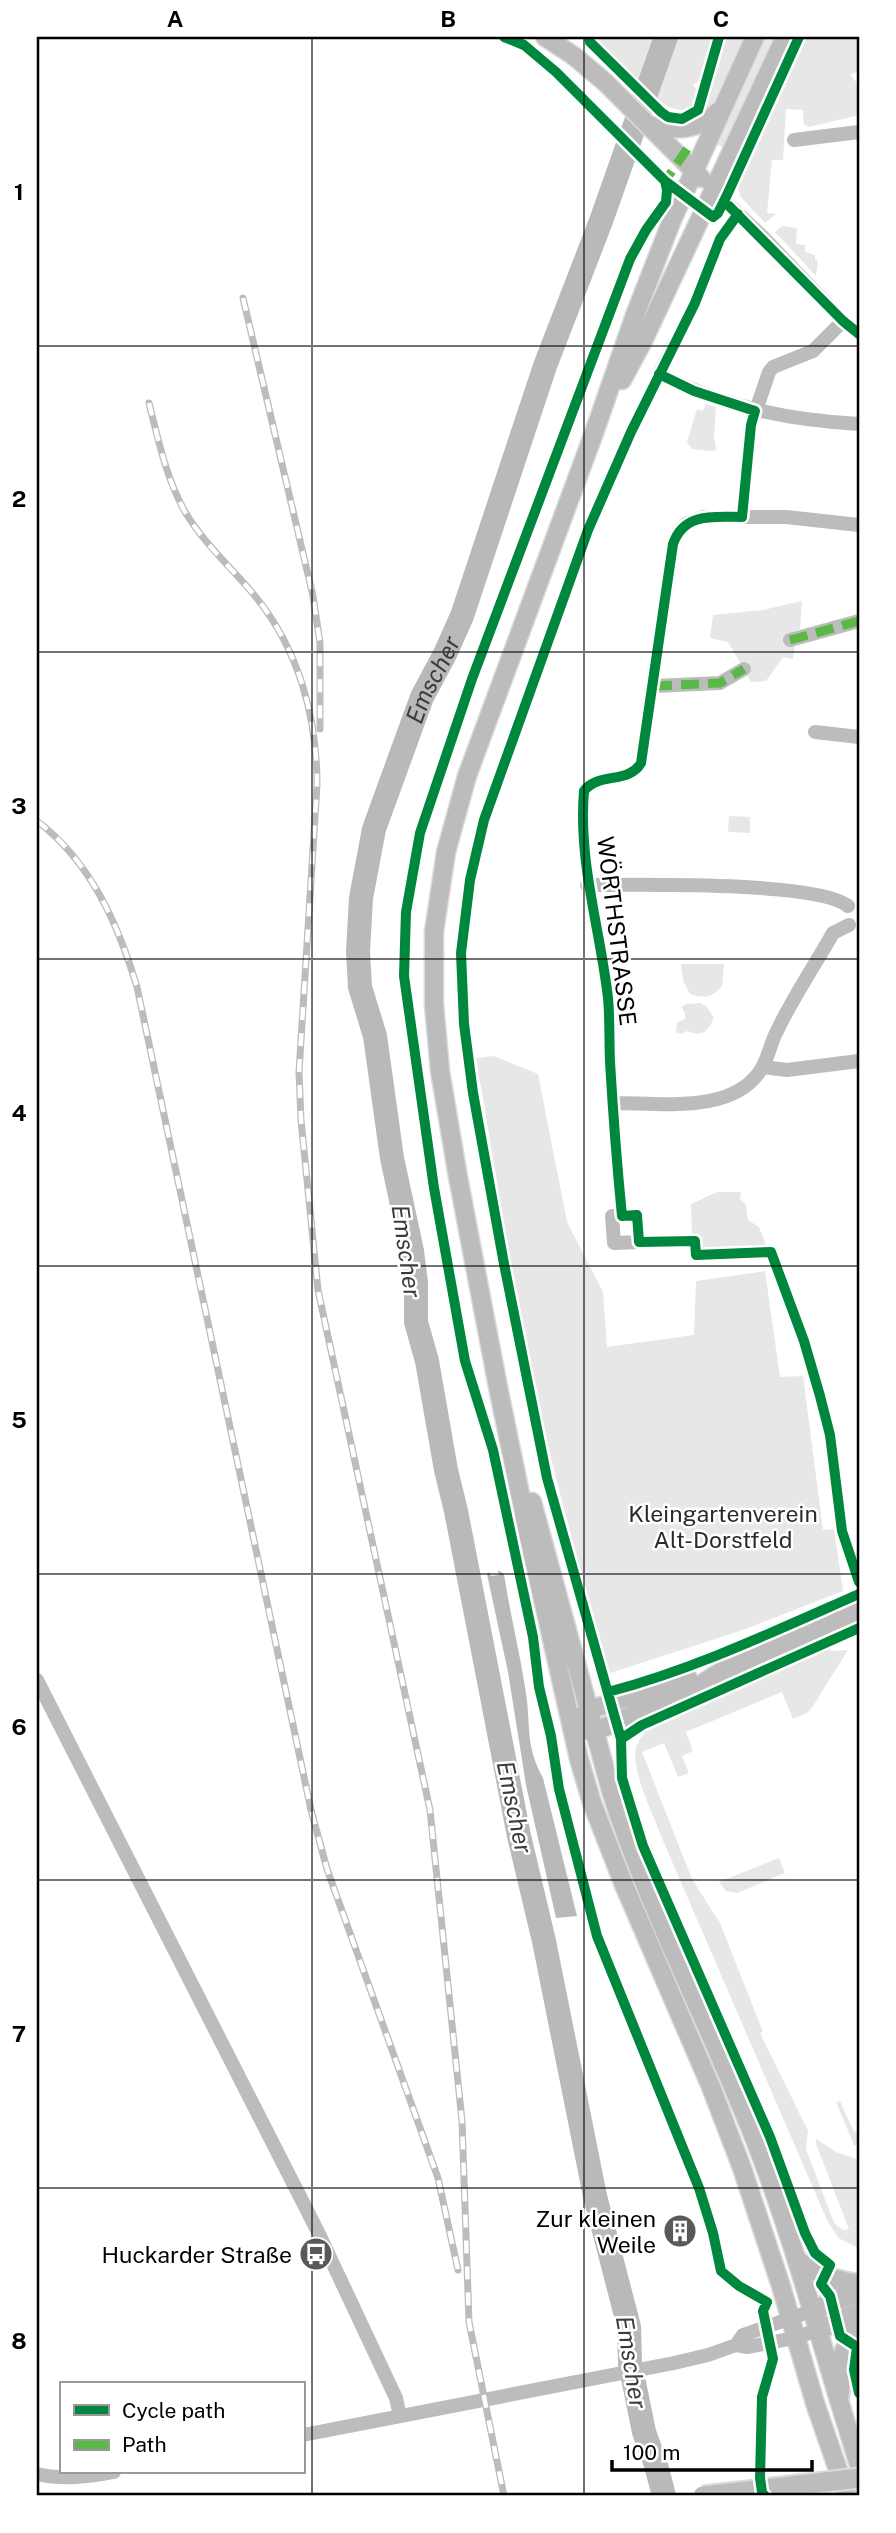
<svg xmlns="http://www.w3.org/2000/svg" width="896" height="2533" font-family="'Public Sans',sans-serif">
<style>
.green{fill:#e7e7e7}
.water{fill:#b9b9b9}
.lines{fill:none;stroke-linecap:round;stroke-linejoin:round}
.river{stroke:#b9b9b9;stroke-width:24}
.major-casing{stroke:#dbdbdb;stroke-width:21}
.highway-casing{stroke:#dbdbdb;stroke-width:23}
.minor{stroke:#bcbcbc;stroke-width:14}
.major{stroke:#bcbcbc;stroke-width:18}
.highway{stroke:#bcbcbc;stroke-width:19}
.tram{stroke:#bcbcbc;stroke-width:2}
.rail-casing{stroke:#bcbcbc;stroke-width:7}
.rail{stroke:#fff;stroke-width:4.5;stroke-dasharray:13;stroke-linecap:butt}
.highway-bridge-casing{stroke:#dbdbdb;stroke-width:23;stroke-linecap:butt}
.highway-bridge{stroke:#bcbcbc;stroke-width:19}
.quiet{stroke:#58b947;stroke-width:9;stroke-dasharray:18 9;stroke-linecap:butt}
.cycleway-casing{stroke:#fff;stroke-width:15}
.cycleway{stroke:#00873e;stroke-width:10}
.grid{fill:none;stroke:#000;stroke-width:2;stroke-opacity:0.55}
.labels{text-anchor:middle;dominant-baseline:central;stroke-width:5;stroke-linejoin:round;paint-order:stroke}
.street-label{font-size:23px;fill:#000;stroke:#fff}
.park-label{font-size:23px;fill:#2b2b2b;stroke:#fff}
.poi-label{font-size:23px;fill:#000;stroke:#fff;text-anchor:end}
.water-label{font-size:24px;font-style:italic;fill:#3c3c3c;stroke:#fff}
.neatline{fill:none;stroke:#000;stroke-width:2.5}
.grid-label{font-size:23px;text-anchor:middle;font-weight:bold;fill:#000}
</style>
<rect width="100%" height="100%" fill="#fff"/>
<path class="green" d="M595,37H661L644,86L596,41Z
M670,37H717L705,77L693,85L699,93L695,108C677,114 664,106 651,94Z
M722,37H747L714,106L699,119L698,115L701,113Z
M762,37H776L724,148L714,143Z
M802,37H859V71L850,75L859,85V115L809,127L804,125L803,110L786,109L783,160H772L767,213L776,214L765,223L740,196L737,183Z
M782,226L797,228L796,244L805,245V252L815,255V260L818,261L816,276L775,232Z
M706,404L716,407L714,436L716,450L712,451L692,449L687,442L697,409L703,411Z
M802,601L800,629L790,633V640L795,647L793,659L783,657L766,681L751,682L728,642L710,638L713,615L763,610Z
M729,816L750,817V833L728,832Z
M681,964H724L722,986C713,997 704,999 690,994L683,980Z
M700,1003L706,1006L714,1018C707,1032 703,1037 687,1031L682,1034L676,1032L677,1023L685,1019V1013L681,1007L687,1004Z
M494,1056L538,1074L567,1222L603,1292L607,1347L694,1335L696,1281L765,1271L780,1377L803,1376L823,1530L834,1529L843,1591L740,1631L607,1674L548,1447L516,1294L476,1058Z
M717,1192H741L740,1199L746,1205L748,1220L759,1227L766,1245L763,1250L703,1253L698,1235H692L691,1204Z
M828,1646L831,1651L848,1650L813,1706L807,1713L793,1719L782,1692L686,1732L693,1751L682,1756L689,1773L678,1777L664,1743L642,1752L692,1879L720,1923L763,2032L760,2033L808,2131L806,2149L834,2223L843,2230L849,2229L816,2144V2139L836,2152L859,2160V2248L838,2238L827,2220L661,1836C654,1816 630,1768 636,1748C638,1740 646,1732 651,1724Z
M779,1858L785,1873L737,1893L726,1891L719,1882Z
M840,2101L854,2132L859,2130V2146L854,2145L836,2102Z"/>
<path class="water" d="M498,1570L504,1574C510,1614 520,1653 526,1693C531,1728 525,1745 543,1778L577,1916L556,1918L526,1785L508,1672L487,1574L489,1572L491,1576L499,1575Z"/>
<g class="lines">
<path class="river" id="s1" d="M664,2496L656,2465L644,2432L630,2363L629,2327L595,2196L544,1941L519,1836L456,1511L446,1470L427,1361L416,1322V1283L412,1251L392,1158L375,1036L360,987L358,952L361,898L374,829L422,697L445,654L462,616L545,366L601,221L666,37"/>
<defs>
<path id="major" d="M545,37L574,56L606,83L701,178
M755,37L672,220L635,315L594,433L467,776L446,852L434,932V1004L440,1071L458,1177L498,1387L530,1542L579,1759L592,1803L624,1885L711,2087L742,2168L781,2286L815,2403L847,2496
M648,125C676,130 697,132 719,111
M622,380L643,341L785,37
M532,1502L611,1791C650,1914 712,2028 758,2148C798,2252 825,2359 859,2465
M581,1717L589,1710L688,1678
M585,1730L594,1732L700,1685L720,1672L859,1610"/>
<path id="highway" d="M798,2261C817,2274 836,2282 859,2284
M814,2310L859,2291
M818,2330L859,2312
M839,2397L843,2355L859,2318"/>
</defs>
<use href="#major" class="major-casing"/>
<use href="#highway" class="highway-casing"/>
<path class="minor" d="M794,140L859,132
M713,190L763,237L843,321L859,334
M738,214L720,239L695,303L659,374C724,407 787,420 859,424
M742,517L751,425L769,372L773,367L813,351L843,321
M790,640L859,621
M654,686L720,683L744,669
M815,732L859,737
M587,885C634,885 818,881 848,906
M763,1067L787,1070L859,1061
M614,1103C661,1103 737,1115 763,1066C769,1055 771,1042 777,1031C793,997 815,965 833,933L849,925
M637,1215L639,1242L614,1243L612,1216Z
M622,1216C617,1165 613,1113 610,1062C609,1040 610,1019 608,998C600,928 578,862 584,791C598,772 629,784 641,763L673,544L679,531L687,523L703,517H786L859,525
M37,1680L318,2232L396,2398L400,2416
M736,2345L743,2335L814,2310
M303,2435L674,2363L708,2355L736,2345L748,2347L794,2338L818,2330
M37,2474C62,2480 88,2477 114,2472"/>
<use href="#major" class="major"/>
<use href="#highway" class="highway"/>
<path class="tram" d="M536,37C592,69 633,118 679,163C710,193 743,221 773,251C801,280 827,313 859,338"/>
<defs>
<path id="rail" d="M243,298L313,596L320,643V729
M149,403C158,439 166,477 184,510C203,543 231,567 255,596C299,650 317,717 317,785L299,1072L301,1120L318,1290L430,1810L462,2121L469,2322L504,2496
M37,821C91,862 118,924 137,987L311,1810L327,1869L438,2178L458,2270
M844,2496L859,2495"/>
</defs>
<use href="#rail" class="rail-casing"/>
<use href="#rail" class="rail"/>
<defs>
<path id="highway-bridge" d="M703,2496L859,2478"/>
</defs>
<use href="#highway-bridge" class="highway-bridge-casing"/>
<use href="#highway-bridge" class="highway-bridge"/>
<path class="quiet" d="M666,187L665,181L692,142
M790,640L859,621
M654,686L720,683L744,669"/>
<defs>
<path id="cycleway" d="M504,37L524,45L556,72L665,181L713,217L718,213L727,195L799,37
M589,37L590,42L661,112L668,117L682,119L698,110L719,37
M665,181L667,190L666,202L646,230L630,259L472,679L420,833L406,912L404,976L434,1188L465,1361L493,1450L533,1637L539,1687L551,1736L559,1789L597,1936L699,2188L713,2233L721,2271L739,2286L767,2302L763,2311L773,2359L762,2397L760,2478L762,2492L765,2496
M729,206L843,321L859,334
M738,214L720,239L695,303L631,432L588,530L484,820L470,880L461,953L464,1024L473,1093L504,1264L547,1478L621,1739L622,1778L643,1846L770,2137L805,2233L815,2253L830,2265L821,2284L830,2296L840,2336L857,2347L854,2370L859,2393
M659,374L694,391L755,411L751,425L742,517C714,517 684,512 673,544L641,763C629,784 598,772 584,791C578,862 600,928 608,998C610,1019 609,1040 610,1062C613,1113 617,1165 622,1216L637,1215L639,1242L695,1241L696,1255L771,1252L804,1341L820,1396L830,1435L842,1531L859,1582
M608,1692C695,1669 777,1630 859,1594
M621,1739L642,1725L859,1628"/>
</defs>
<use href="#cycleway" class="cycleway-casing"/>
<use href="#cycleway" class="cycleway"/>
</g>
<path class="grid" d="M312,37V2496M584,37V2496M37,346H859M37,652H859M37,959H859M37,1266H859M37,1574H859M37,1880H859M37,2188H859"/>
<defs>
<symbol id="building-disc" viewBox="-11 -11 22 22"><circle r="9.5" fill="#595959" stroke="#fff"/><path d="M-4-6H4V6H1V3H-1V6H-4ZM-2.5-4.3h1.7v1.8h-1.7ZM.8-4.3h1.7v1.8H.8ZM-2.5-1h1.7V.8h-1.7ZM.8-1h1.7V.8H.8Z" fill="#fff"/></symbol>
<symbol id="bus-disc" viewBox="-11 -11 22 22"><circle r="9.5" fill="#595959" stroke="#fff"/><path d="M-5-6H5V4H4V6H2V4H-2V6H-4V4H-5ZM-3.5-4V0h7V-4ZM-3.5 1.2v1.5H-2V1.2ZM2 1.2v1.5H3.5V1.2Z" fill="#fff"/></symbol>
</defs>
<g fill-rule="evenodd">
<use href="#building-disc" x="661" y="2212" width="38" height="38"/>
<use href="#bus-disc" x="297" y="2235" width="38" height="38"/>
</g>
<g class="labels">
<g class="street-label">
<text transform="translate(617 931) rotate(83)">WÖRTHSTRASSE</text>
</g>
<g class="park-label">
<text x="723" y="1513">Kleingartenverein<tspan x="723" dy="26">Alt-Dorstfeld</tspan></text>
</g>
<g class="poi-label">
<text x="656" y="2218">Zur kleinen<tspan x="656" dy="26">Weile</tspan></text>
<text x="292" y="2254">Huckarder Straße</text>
</g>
<g class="water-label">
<text stroke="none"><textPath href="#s1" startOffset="1862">Emscher</textPath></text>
<text transform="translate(407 1251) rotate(82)">Emscher</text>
<text transform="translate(515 1807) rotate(78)">Emscher</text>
<text transform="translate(632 2362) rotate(81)">Emscher</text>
</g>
</g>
<rect width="896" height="2533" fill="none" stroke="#ffffff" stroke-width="77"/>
<rect x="60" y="2382" width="245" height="91" fill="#ffffff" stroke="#999999" stroke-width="2"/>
<rect x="74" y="2405" width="35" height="10" fill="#00873e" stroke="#999999" stroke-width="2"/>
<text x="122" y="2418" font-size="21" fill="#000000">Cycle path</text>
<rect x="74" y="2440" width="35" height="10" fill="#58b947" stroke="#999999" stroke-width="2"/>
<text x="122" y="2452" font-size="21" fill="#000000">Path</text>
<path d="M612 2460v10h200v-10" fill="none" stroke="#000000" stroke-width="3.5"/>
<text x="623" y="2460" font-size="21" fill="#000000" stroke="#ffffff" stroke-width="5" paint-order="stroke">100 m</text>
<rect x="38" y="38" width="820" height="2456" class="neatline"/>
<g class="grid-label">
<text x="175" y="27">A</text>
<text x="448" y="27">B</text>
<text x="721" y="27">C</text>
<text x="19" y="200">1</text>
<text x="19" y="507">2</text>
<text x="19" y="814">3</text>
<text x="19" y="1121">4</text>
<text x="19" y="1428">5</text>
<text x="19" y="1735">6</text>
<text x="19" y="2042">7</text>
<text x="19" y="2349">8</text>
</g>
</svg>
